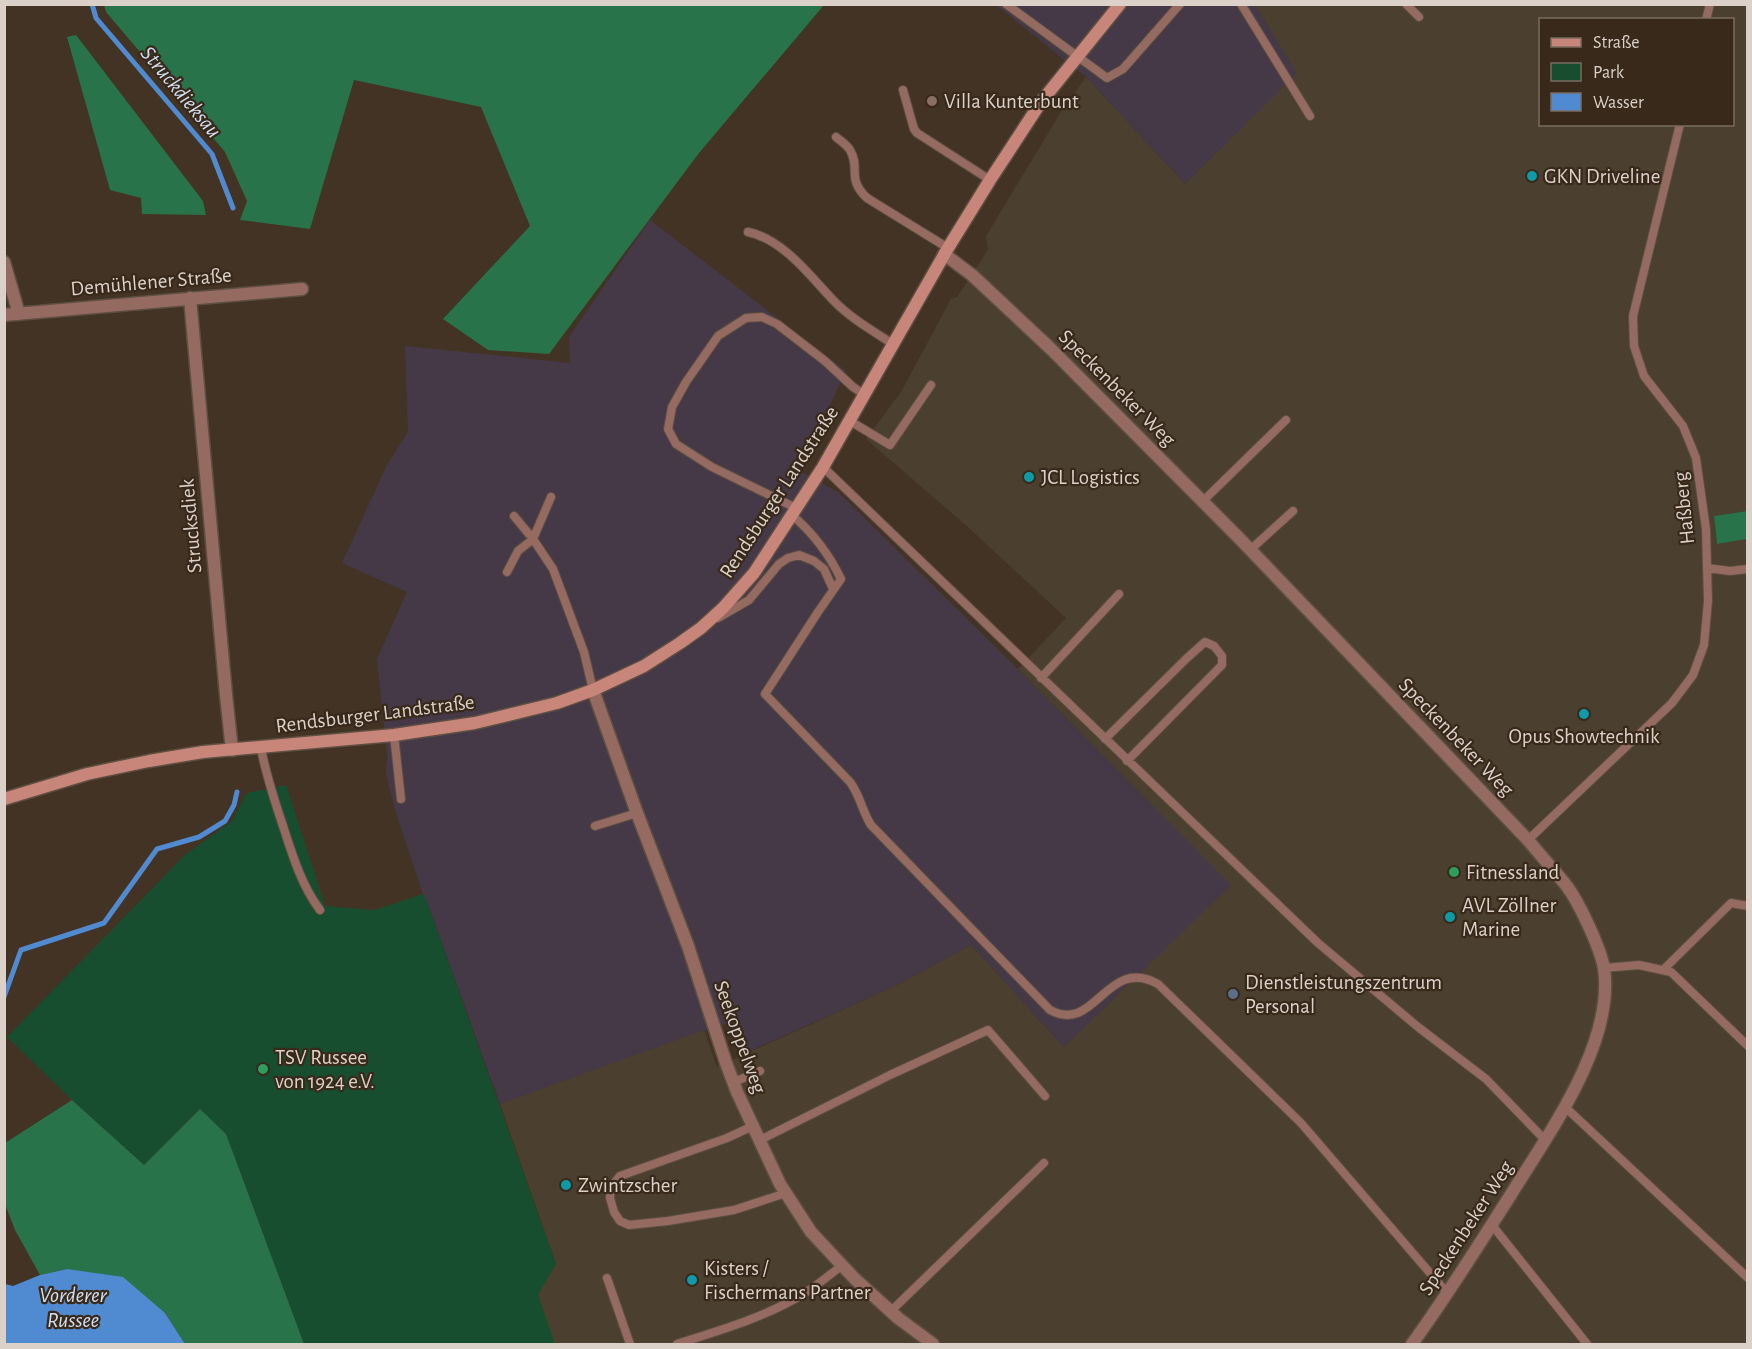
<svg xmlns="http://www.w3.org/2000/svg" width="1752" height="1349" font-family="'Alegreya Sans',sans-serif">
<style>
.commercial{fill:#463947}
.industrial{fill:#4b3f2f;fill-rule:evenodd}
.green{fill:#184e30}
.forest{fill:#287349}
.water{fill:#508bd2}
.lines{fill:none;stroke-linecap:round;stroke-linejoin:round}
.stream{stroke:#508bd2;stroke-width:5}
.lane-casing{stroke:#5e4f42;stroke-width:10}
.street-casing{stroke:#5e4f42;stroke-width:15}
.secondary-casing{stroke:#5e4f42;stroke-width:15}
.lane{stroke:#946a61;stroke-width:8}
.street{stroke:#946a61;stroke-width:12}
.secondary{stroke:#c88579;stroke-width:12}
.education-dot{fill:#8d6e63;stroke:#38291b;stroke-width:2}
.culture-dot{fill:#0f9aa8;stroke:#38291b;stroke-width:2}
.leisure-dot{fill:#2e9e5b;stroke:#38291b;stroke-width:2}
.service-dot{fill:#5c6f8a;stroke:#38291b;stroke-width:2}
.labels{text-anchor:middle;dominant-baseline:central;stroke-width:4.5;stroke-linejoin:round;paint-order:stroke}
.poi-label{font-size:21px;fill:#dbd1c8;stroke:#38291b;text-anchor:start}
.street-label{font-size:21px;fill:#dbd1c8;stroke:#38291b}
.water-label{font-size:22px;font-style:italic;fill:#d0dff2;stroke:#38291b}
</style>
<rect width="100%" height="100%" fill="#433324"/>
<path class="commercial" d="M996,5H1255L1298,73L1185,184L1086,77Z
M650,220L846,371L828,409L791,466L839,493L1018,669L1232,885L1064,1047L971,945L897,985L741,1055L727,1023L500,1104L429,907L423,894L396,813L386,775L387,756L377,659L407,592L342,563L387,465L408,432L405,346L570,363L569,337Z"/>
<path class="industrial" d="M1255,5H1747V511L1714,516L1717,544L1748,539L1747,1344H555L537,1295L556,1264L500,1104L704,1030L717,1067L897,985L971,945L1064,1047L1231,885L1018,669L1066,618L968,527L866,439L901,392L951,299L957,297L988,250L986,236L1061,112L1086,77L1185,184L1297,73ZM1540,20H1732V124H1540Z"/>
<path class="green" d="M286,785L325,906L375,910L423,894L426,899L556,1264L538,1295L555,1344H304L226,1134L199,1109L144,1165L72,1100L7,1037L185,855L232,821L247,793Z"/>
<path class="forest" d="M104,5V4L824,5L699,153L549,354L488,350L443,319L530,226L481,107L354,80L310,229L240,220L247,201L225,152L106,12Z
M76,35L203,201L206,215L142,214L141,198L110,190L67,37Z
M1747,511V539L1717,544L1714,516Z
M72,1100L144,1165L200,1109L226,1134L304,1344H185L165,1313L67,1269L40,1275L15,1230L5,1204V1143Z"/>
<path class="water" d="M67,1269L123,1277L165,1313L185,1344H5V1284L13,1286L40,1275Z"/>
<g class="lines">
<path class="stream" d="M92,4L96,18L212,154L233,208
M4,997L21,950L104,923L157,849L199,837L225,821L234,805L237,792"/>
<defs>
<path id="lane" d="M1006,4L1107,78L1123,69L1180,4
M1241,4L1310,116
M1406,4L1419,17
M1706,20L1710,4
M903,90L914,129L917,133L990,180
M836,137C841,141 847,145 850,150C861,169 846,178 867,198L948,248
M748,232C783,239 810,276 833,300C850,318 873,331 893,344
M850,421L890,445L931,385
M823,467L1318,943L1418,1027L1486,1079L1545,1140
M1202,502L1286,420
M796,508L712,467L676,444L668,429L672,407L686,382L718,336L746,318L762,317L777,324L825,361L853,387L865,395
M792,515C813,533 829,554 841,579L818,612L765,694L850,782C860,795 862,811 871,825L1050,1010C1096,1035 1106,955 1158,984L1301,1123L1448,1294
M514,516L533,539L553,569L584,652L593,690
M1250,550L1293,511
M1707,568L1730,571L1748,569
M507,572L518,551L533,539L551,497
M718,618L749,600L779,564L788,558L799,555L814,561L824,569L833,589
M1041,678L1119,594
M394,735L401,799
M1105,739L1187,658L1205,642L1214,646L1222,656V665L1127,761
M261,748C266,776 275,802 284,829C293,857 302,886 320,910
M595,826L637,813
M1528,840L1672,703L1693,675L1704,645L1708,601L1706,529L1696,458L1683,426L1644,376L1634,346L1633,316L1680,124
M1604,968L1639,965L1671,972L1748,1046
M1663,970L1731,903L1748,906
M734,1082L760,1071
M1564,1106L1748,1278
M753,1126L727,1138L620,1176L611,1187L610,1198L614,1212L620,1221L629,1225L668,1221L734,1210L786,1193
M760,1140L890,1075L988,1030L1045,1096
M1492,1225L1587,1344
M607,1278L630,1344
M890,1312L1044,1163
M677,1344C721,1330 766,1317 805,1293C818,1285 830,1274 843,1265"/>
<path id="street" d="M944,254L972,275L1051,349L1240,539L1528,840C1540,855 1554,870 1566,885C1579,902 1600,947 1604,968C1615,1044 1548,1134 1510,1196C1478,1246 1447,1296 1412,1344
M4,262L19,314
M190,298L226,695L232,750
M4,315L302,289
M593,690L637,813L688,946L726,1063L737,1092L780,1184L811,1232L854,1278L898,1318L933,1344"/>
<path id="secondary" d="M4,799L87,774L149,761L203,752L394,735L475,723L557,703L593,690L644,666L680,643L701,628L723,608L754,573L823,467L948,248L990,180L1041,102L1120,4"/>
</defs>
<use href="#lane" class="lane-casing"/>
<use href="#street" class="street-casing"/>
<use href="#secondary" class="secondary-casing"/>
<use href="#lane" class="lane"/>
<use href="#street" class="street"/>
<use href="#secondary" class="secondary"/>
</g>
<circle class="education-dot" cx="932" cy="101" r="6"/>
<g class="culture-dot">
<circle cx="1532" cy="176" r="6"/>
<circle cx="1029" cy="477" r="6"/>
<circle cx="1584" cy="714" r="6"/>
<circle cx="1450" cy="917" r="6"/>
<circle cx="566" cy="1185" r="6"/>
<circle cx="692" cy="1280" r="6"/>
</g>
<g class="leisure-dot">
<circle cx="1454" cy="872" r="6"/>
<circle cx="263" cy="1069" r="6"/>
</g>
<circle class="service-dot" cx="1233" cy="994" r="6"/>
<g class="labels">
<g class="poi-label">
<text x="944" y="101">Villa Kunterbunt</text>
<text x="1544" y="176">GKN Driveline</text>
<text x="1041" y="477">JCL Logistics</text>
<text x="1584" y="736" text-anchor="middle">Opus Showtechnik</text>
<text x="1466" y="872">Fitnessland</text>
<text x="1462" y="905">AVL Zöllner<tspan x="1462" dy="24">Marine</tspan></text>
<text x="1245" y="982">Dienstleistungszentrum<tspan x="1245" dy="24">Personal</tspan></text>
<text x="275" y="1057">TSV Russee<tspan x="275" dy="24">von 1924 e.V.</tspan></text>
<text x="578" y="1185">Zwintzscher</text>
<text x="704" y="1268">Kisters /<tspan x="704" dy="24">Fischermans Partner</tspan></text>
</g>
<g class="street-label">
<text transform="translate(151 282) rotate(-5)">Demühlener Straße</text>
<text transform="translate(1117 388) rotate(45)">Speckenbeker Weg</text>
<text transform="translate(779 492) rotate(-57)">Rendsburger Landstraße</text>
<text transform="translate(1684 508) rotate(-96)">Haßberg</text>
<text transform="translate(191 526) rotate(-95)">Strucksdiek</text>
<text transform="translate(375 714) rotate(-7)">Rendsburger Landstraße</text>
<text transform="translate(1456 737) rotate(46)">Speckenbeker Weg</text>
<text transform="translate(740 1037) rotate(70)">Seekoppelweg</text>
<text transform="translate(1466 1228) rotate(-57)">Speckenbeker Weg</text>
</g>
<g class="water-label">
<text transform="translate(181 92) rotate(50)">Struckdieksau</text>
<text x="73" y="1295">Vorderer<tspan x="73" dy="25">Russee</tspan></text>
</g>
</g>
<rect width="1752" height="1349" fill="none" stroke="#dbd1c8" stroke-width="12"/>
<rect x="1539" y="18" width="195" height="108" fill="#38291b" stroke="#796c60" stroke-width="1.5"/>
<rect x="1551" y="38" width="30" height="9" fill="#c88579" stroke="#796c60" stroke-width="1.5"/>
<text x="1593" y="48" font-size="18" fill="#dbd1c8">Straße</text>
<rect x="1551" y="63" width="30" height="18" fill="#184e30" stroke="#796c60" stroke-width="1.5"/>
<text x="1593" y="78" font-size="18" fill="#dbd1c8">Park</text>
<rect x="1551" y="93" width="30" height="18" fill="#508bd2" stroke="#796c60" stroke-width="1.5"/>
<text x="1593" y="108" font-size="18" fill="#dbd1c8">Wasser</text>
</svg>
